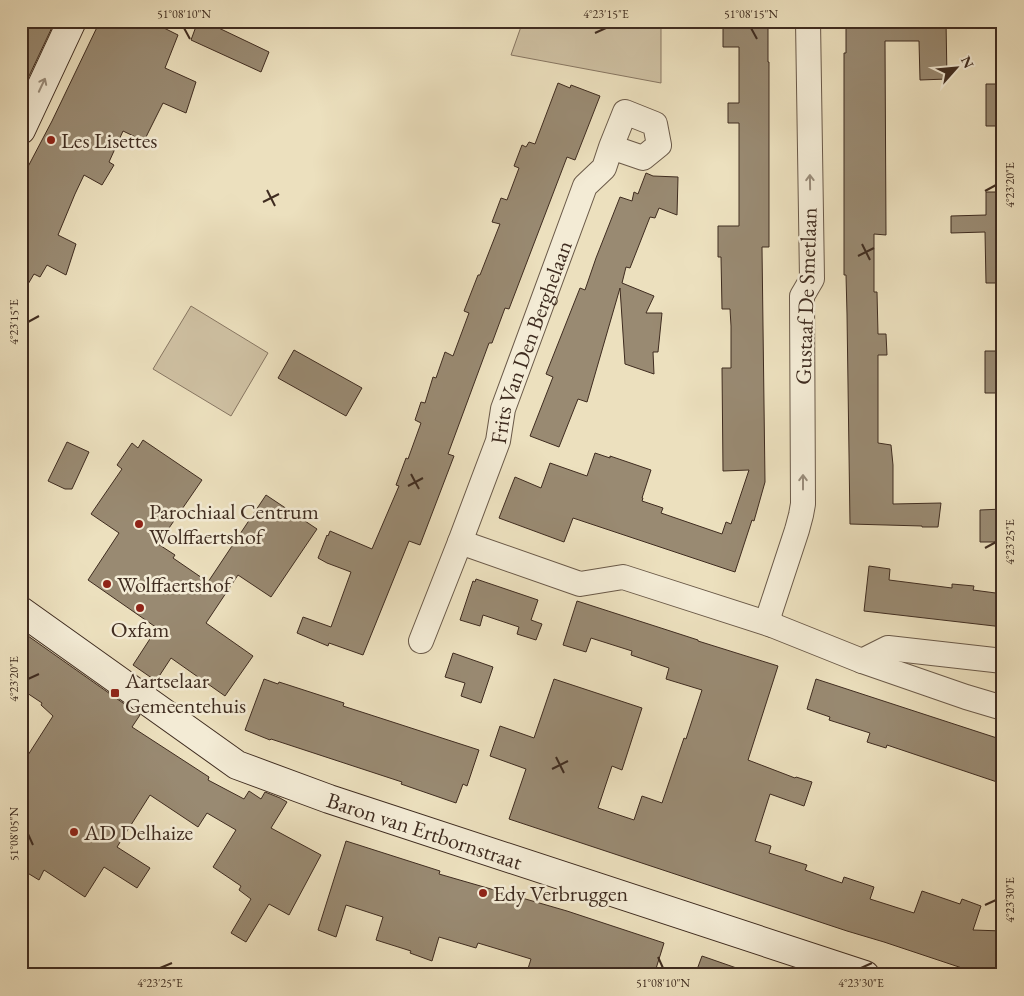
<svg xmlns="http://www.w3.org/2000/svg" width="1024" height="996" font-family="'EB Garamond',serif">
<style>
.green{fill:#cfc1a3;stroke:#877662}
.building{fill:#998a72;stroke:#3f2c20}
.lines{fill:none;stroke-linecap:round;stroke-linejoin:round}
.street-casing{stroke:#6a5948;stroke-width:26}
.secondary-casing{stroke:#3f2c20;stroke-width:30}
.street{stroke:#f3ebd5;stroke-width:24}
.secondary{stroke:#f3ebd5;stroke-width:28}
.oneway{stroke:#998c7a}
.ticks{fill:none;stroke:#3f2c20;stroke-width:2}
.poi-dot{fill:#8f2418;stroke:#f3ebd5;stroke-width:2}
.labels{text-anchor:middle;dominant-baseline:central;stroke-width:5;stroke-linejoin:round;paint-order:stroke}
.poi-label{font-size:22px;fill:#3f2c20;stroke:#f3ebd5;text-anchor:start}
.street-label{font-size:22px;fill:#3f2c20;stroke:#f3ebd5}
.neatline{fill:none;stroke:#3f2c20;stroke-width:2}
.ticks-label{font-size:12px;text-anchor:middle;fill:#3f2c20}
</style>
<rect width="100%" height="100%" fill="#ece0be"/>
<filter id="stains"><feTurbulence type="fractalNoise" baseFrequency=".004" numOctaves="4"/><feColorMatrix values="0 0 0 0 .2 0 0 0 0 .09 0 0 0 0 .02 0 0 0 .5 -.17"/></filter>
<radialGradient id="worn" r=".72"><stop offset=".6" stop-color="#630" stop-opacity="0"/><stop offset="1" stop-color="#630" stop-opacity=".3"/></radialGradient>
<path class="green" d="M523,21H661V83L511,55Z
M191,306L268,353L231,416L153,369Z"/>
<path class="building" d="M21,21H55L21,93Z
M100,21H162L160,26L178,35L165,68L196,82L186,113L163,103L144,141L123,131L109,162L114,165L102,185L84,175L75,194L58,235L76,244L66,275L47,265L40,277L34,274L21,296V180L52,121Z
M198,21H204L269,52L261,72L191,40Z
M723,21H768V62H769V247H762L765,482L754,521L752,520L735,572L573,518L564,542L499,518L515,477L541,488L550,463L587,476L595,453L610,458V456L651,470L642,498H643L642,501L663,508L661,513L722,534L726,522L731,524L749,470L723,471L722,368H731V326L730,309H722L721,257H718V226H739V123H728V103H739V47H723Z
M846,21H946L947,79L920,80L919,41H885L886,235L874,234V292H877L878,334H886L887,355H878V443L891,445L893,465V504L941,503L938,527H922V526L850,524L847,314L846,275H844V53H846Z
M558,83L570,88L571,85L600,96L575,160L567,157L509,309L505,308L492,343H489L448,454L454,456L420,545L409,541L363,655L329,643L328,646L297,633L303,617L331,627L351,572L327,563L318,558L327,535L328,536L330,531L372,549L399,486L396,485L406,458L408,459L421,423L415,420L421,402L425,403L433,377L436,378L445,352L453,356L469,313L464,311L478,275H480L500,224L492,222L501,198L507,200L519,168L514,166L522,145L526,147L529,142L535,144Z
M986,84H1003V126H986Z
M646,173L653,176L678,177L677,215L659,208L655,218L650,217L630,268L626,267L622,283L654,296L646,313H662L658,352H653L654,374L625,364L620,288L587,402L578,399L559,447L530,436L553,377L546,374L580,288L585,290L596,258L620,197L632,201L634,192L638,194Z
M986,192H1003V283H986L985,232L951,233V216L986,215Z
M294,350L362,388L346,416L278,378Z
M985,351H1003V393H985Z
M143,440L202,480L158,544L175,555L173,558L208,582L266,495L317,529L271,597L238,575L206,623L253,656L225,696L171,658L156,681L133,665L157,628L88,580L119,533L91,514L122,469L117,465L132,443L138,448Z
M67,442L89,452L72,489H65L48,481Z
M1003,509V542H980V510Z
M869,566L890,569L889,580L952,588V584L974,586L973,590L1003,594V627L864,611Z
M476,579L538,600L531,620L542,624L536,640L517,634L519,627L483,615L480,626L460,620L473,581L475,582Z
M577,601L664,629L698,640V641L778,666L748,760L795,778L796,777L812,782L804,806L770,794L755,841L771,846L769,853L807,865L805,870L842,883L844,877L874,887L870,899L914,913L922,891L960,904L962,899L981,906L973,930L1003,931V971L965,969L884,942L847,931L509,819L526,769L490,756L500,726L534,738L554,679L642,708L622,770L612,766L598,808L634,820L642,796L662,803L684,738L686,739L702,690L666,679L669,668L631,655L632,651L591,638L586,652L563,645Z
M21,631L140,715L132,727L209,777L208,780L244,799L249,791L261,799L265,792L280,798L287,802L271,828L321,855L289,915L269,904L246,942L231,933L251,899L239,890L241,886L213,867L236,830L207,813L198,827L150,795L117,847L150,868L137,888L104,867L85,897L44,870L39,880L21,869V766L53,716L41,705L42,703L21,689Z
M453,653L493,667L481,703L461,696L465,683L445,677Z
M264,679L278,684L279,682L344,703L343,706L479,750L467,786L463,784L456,803L401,784L402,782L271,739L270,740L245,730Z
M816,679L1003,740V784L887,745L886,748L867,742L870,733L829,720L830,717L807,709Z
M346,841L440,871L439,874L567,911L664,943L654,975H526L531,959L478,943L476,948L439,937L432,961L410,953L411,951L376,940L383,917L346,905L336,937L318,930Z
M702,956L748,972L747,975H695Z"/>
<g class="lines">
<defs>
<g id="street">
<path id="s1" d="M460,542L498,441L503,409L585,186L604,168L611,147L643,158L659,145L655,124L625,112L611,147"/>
<path d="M772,625L769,615L797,530L801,515L803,504L802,296L812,279L808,21"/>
<path d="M421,641L460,542L580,584L623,577L772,625L862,661L966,697L1003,708"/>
<path d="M862,661L888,648L1003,661"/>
</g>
<g id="secondary">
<path d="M21,130L72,21"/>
<path id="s2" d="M21,611L237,765L329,799L865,975"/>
</g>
</defs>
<use href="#street" class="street-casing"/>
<use href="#secondary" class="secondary-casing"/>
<use href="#street" class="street"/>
<use href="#secondary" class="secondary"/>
</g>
<defs><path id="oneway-shaft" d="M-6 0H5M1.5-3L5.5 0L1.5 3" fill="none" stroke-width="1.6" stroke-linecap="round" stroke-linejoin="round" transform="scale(1.25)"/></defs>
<g class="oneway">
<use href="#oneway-shaft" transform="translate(42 85) rotate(-65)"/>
<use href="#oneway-shaft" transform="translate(810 182) rotate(-91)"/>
<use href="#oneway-shaft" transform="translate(803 482) rotate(-90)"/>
</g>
<path class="ticks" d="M184,28L190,39M751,28L757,39M595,33L606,28M267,190L275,206M985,191L996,185M263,202L279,194M862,244L870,260M858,256L874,248M28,322L39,316M411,474L419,489M408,486L423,478M985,548L996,542M28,679L39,674M556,757L564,773M552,769L568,761M28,834L33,845M985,905L996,900M658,957L663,968M160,968L172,963M861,968L872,963"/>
<g class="poi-dot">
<circle cx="51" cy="140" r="5"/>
<circle cx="139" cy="524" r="5"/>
<circle cx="107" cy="584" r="5"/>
<circle cx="140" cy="608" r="5"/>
<rect x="110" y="688" width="10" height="10" rx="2.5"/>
<circle cx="74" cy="832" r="5"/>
<circle cx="483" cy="893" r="5"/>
</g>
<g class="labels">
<g class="poi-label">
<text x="61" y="140">Les Lisettes</text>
<text x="149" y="511">Parochiaal Centrum<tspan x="149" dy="25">Wolffaertshof</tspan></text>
<text x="117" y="584">Wolffaertshof</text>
<text x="140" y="629" text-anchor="middle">Oxfam</text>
<text x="125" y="680">Aartselaar<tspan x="125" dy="25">Gemeentehuis</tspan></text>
<text x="84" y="832">AD Delhaize</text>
<text x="493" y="893">Edy Verbruggen</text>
</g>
<g class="street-label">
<text transform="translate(806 296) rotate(-88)">Gustaaf De Smetlaan</text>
<text stroke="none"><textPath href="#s1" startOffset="212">Frits Van Den Berghelaan</textPath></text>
<text stroke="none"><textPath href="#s2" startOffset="464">Baron van Ertbornstraat</textPath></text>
</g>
</g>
<rect width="1024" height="996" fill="none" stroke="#ece0be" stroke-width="55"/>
<g transform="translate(956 68) rotate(63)" stroke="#f3ebd5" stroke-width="4" paint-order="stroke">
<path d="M0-4L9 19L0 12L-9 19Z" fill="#3f2c20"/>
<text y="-8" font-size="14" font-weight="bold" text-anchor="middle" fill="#3f2c20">N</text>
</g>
<rect x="28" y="28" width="968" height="940" class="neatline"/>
<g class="ticks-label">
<text x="184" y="18">51°08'10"N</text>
<text x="606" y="18">4°23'15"E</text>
<text x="751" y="18">51°08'15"N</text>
<text transform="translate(1010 185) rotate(-90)" y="4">4°23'20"E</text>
<text transform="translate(14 322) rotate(-90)" y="4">4°23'15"E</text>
<text transform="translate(1010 542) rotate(-90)" y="4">4°23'25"E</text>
<text transform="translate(14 679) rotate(-90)" y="4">4°23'20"E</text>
<text transform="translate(14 834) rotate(-90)" y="4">51°08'05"N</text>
<text transform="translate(1010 900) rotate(-90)" y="4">4°23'30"E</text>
<text x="160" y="987">4°23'25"E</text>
<text x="663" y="987">51°08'10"N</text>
<text x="861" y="987">4°23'30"E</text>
</g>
<rect width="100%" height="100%" filter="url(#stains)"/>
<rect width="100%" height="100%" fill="url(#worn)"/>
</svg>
